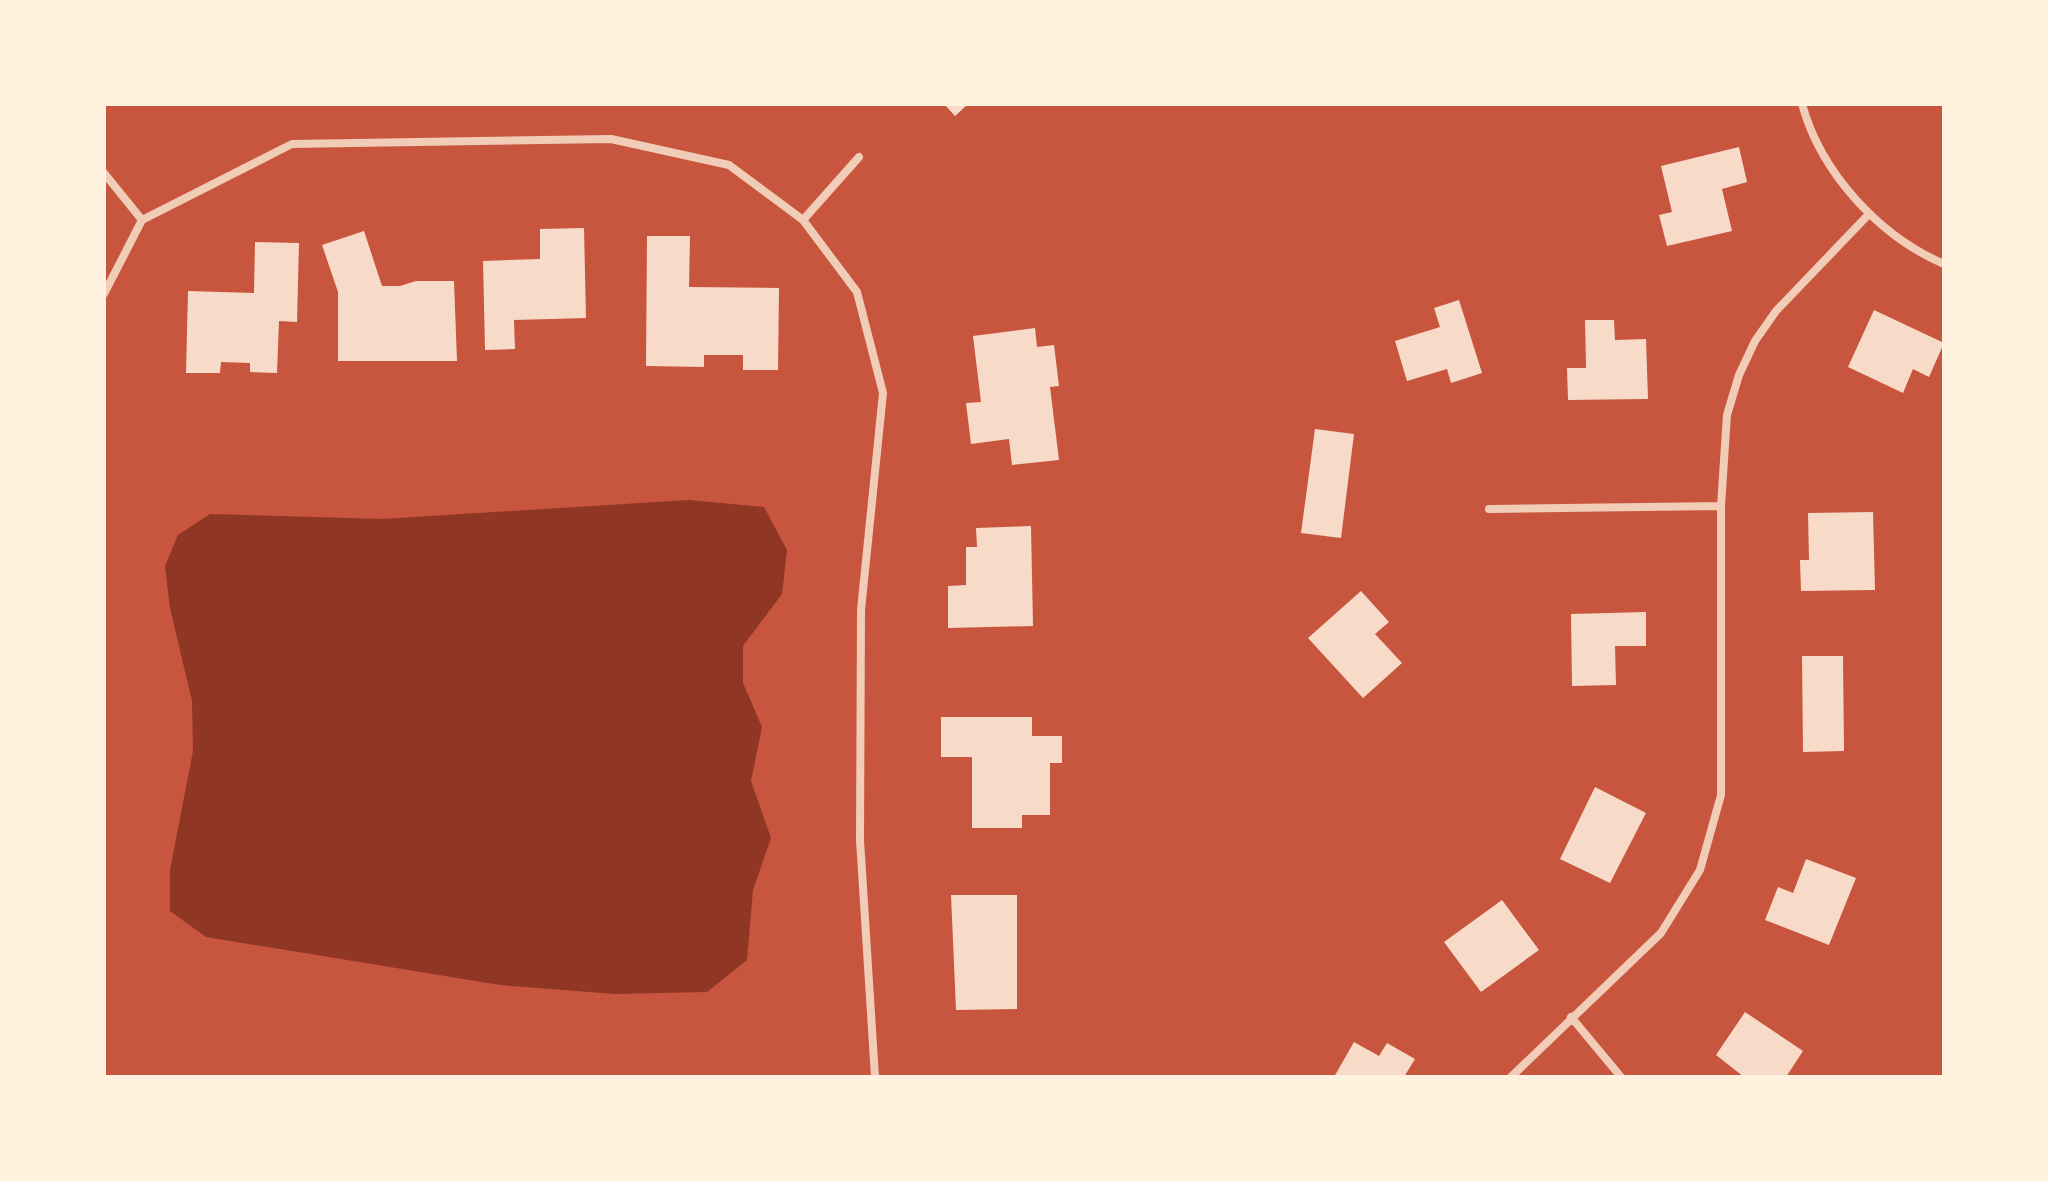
<svg xmlns="http://www.w3.org/2000/svg" width="2048" height="1181" font-family="'Roboto Condensed',sans-serif">
<style>
.water{fill:#8f3625}
.building{fill:#f7dbc8}
.lines{fill:none;stroke-linecap:round;stroke-linejoin:round}
.minor{stroke:#f1ccb7;stroke-width:8}
</style>
<rect width="100%" height="100%" fill="#c8553d"/>
<path class="water" d="M689,500L764,507L787,550L782,594L743,646V683L762,727L751,781L771,838L753,890L747,960L707,992L615,994L500,985L206,937L170,911V870L193,751L192,701L170,608L165,566L178,535L210,514L383,519Z"/>
<path class="building" d="M944,104H968L955,116Z
M1739,147L1747,182L1722,189L1732,231L1667,246L1659,215L1672,212L1661,166Z
M584,228L586,318L514,320L515,349L485,350L483,261L540,259V229Z
M364,231L382,286H400L416,281H454L457,361H338V292L322,245Z
M647,236H690L689,287L779,288L778,370H743V355H704V367L646,366Z
M255,242L299,243L297,322L279,321L277,373L250,372V363L221,362L220,373H186L188,291L254,293Z
M1459,300L1482,373L1451,383L1447,369L1407,381L1395,341L1440,327L1434,308Z
M1874,310L1944,343L1929,377L1913,369L1903,393L1848,367Z
M1585,320H1614L1615,340L1646,339L1648,399L1568,400L1567,368H1586Z
M1035,328L1037,347L1054,345L1059,386L1050,387L1059,460L1012,465L1009,439L971,444L966,403L981,402L973,336Z
M1315,429L1354,434L1341,538L1301,533Z
M1873,512L1875,590L1801,591L1800,560H1809L1808,513Z
M1031,526L1033,626L948,628V586L966,585V547H977L976,528Z
M1361,591L1389,622L1375,634L1402,663L1363,698L1308,638Z
M1646,612V646H1615L1616,685L1572,686L1571,614Z
M1802,656H1843L1844,751L1803,752Z
M941,717H1032V736H1062V763H1050V815H1022V828H972V757H941Z
M1595,787L1646,813L1610,883L1560,859Z
M1806,859L1856,878L1829,945L1765,920L1778,887L1793,893Z
M951,895H1017V1009L956,1010Z
M1502,900L1539,950L1481,992L1444,942Z
M1745,1012L1803,1051L1786,1077H1744L1716,1055Z
M1354,1042L1379,1056L1387,1043L1415,1059L1404,1077H1334Z"/>
<g class="lines">
<path class="minor" d="M1802,104C1821,173 1879,236 1944,264
M104,173L142,220
M142,220L292,144L611,139L729,165L803,220L857,292L883,393L861,610L860,840L875,1077
M803,220L859,157
M104,294L142,220
M1489,509L1721,506
M1571,1017L1621,1077
M1511,1077L1661,933L1700,870L1721,795V506L1727,415L1739,375L1755,341L1776,311L1869,214"/>
</g>
<rect width="2048" height="1181" fill="none" stroke="#fff3e0" stroke-width="212"/>
</svg>
